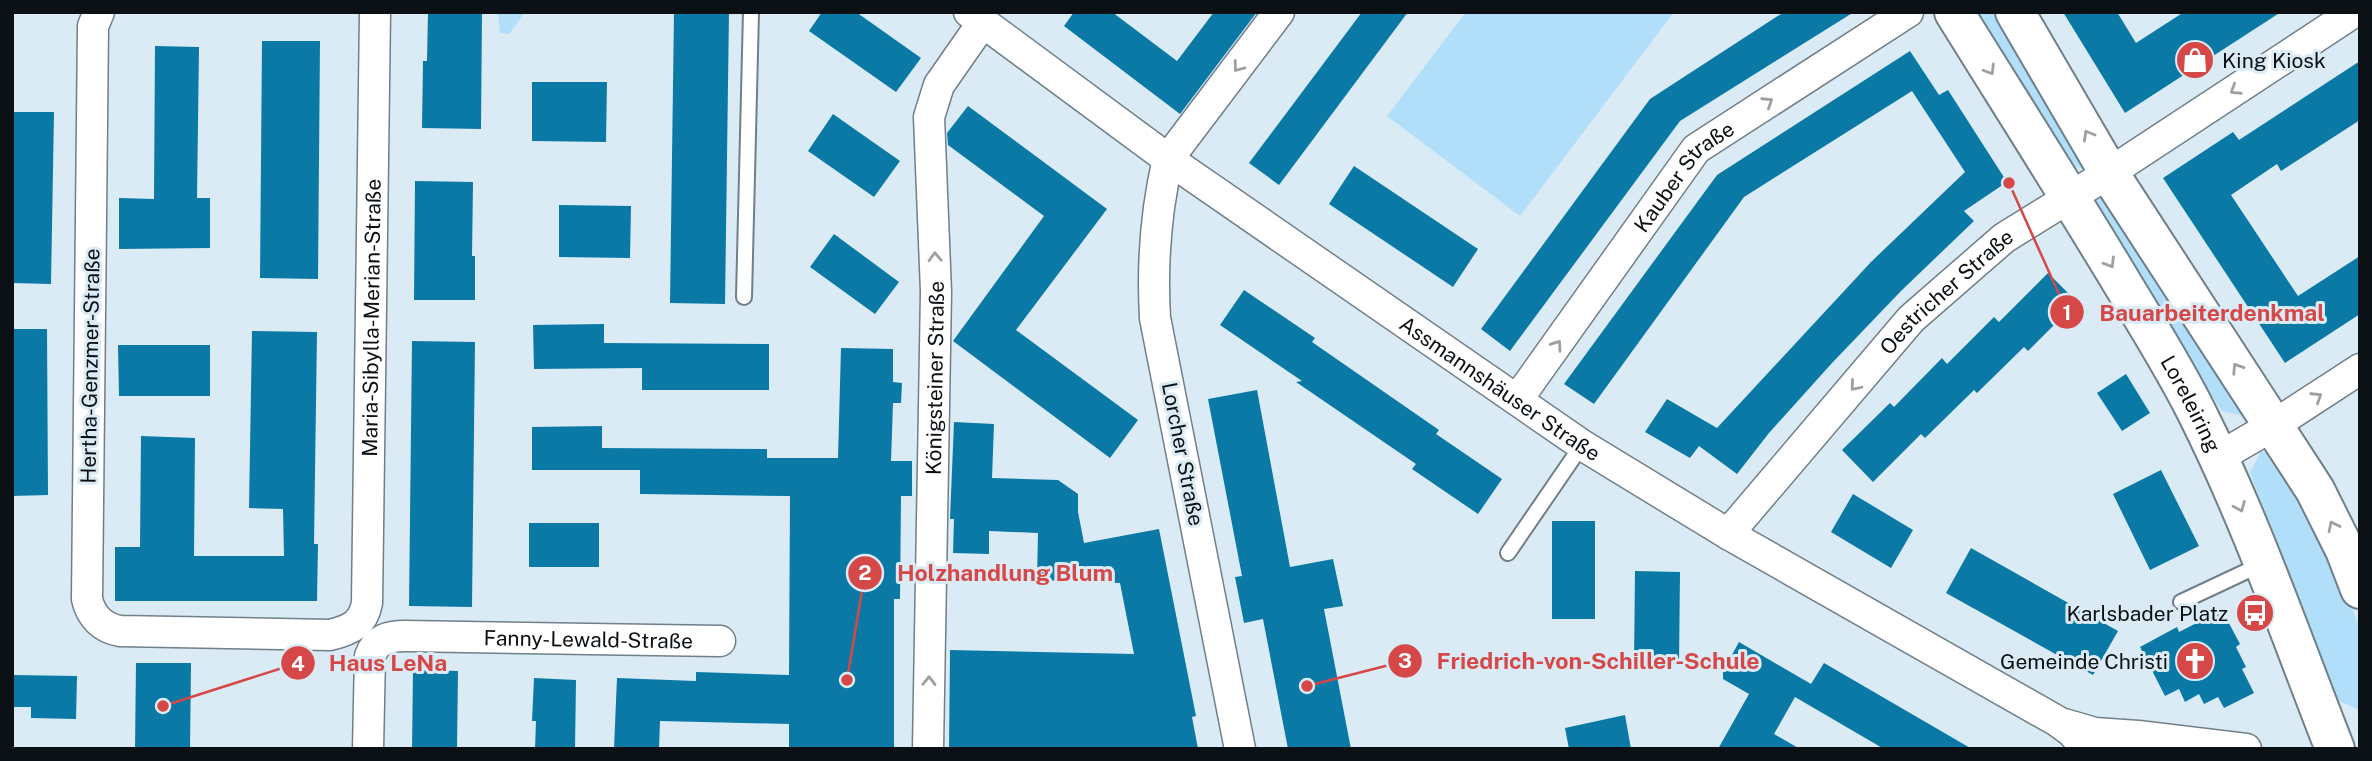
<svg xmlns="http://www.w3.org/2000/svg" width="2372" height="761" font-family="'Public Sans',sans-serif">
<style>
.green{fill:#b1def9}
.building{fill:#0a79a6}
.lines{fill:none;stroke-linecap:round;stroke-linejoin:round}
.lane-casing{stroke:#707f88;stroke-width:18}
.street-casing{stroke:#707f88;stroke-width:33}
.primary-casing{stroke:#707f88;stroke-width:42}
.lane{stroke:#fff;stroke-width:14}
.street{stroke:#fff;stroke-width:30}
.primary{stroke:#fff;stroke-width:38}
.oneway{stroke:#9d9fa1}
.labels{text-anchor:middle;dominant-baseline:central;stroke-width:6;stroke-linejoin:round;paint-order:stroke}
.poi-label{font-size:21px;fill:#0b1014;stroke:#daebf5;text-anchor:end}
.street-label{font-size:21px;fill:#0b1014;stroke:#daebf5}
.leader{fill:none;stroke:#d64747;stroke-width:2.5}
.callout-dot{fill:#d64747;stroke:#daebf5;stroke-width:2.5}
.mark-label{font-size:21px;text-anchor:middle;font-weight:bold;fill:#fff}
.callout-label{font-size:23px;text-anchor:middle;font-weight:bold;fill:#d64747;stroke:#daebf5;stroke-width:6;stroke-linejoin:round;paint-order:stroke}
</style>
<rect width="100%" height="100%" fill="#daebf5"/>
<path class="green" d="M498,12H525L509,34L500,33Z
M1466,12H1674L1520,216L1387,116Z
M1969,12H1999L2089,154L2084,169L2065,164Z
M2094,188L2112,190L2248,398L2244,416L2222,411L2091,207Z
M2261,451L2286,459L2323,535L2359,626L2360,708L2357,709L2337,700L2250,473Z"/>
<path class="building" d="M428,12H482L481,129L422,128L423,61H427Z
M674,12H729L725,304L670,303Z
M822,12H856L921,58L896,92L809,31Z
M1074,12H1112L1177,61L1214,12H1257L1180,114L1064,26Z
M1362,12H1408L1279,185L1249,163Z
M1784,12H1854L1680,121L1510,351L1481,329L1650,99Z
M2063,12H2117L2136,43L2184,12H2281L2125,113Z
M262,41H320L318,279L260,278Z
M155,46L199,47L197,198H210V248L119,249V198L154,199Z
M1910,51L1939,95L1948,90L2007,182L1964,211L1974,221L1901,291L1832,363L1769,433L1737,474L1699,446L1690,458L1645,432L1667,399L1717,428L1871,262L1965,172L1912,91L1744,197L1594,404L1564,384L1717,175Z
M2360,61V120L2281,171L2277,164L2231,195L2298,296L2360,256V314L2285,363L2163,178L2233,132L2239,140Z
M532,82H607L606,142L532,141Z
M968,106L1107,209L1016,330L1138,420L1110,458L953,341L1044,216L948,145L947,133Z
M12,112H54L51,284L12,283Z
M833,114L900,161L874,197L808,151Z
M1354,166L1478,249L1453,287L1329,204Z
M415,181L473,182L472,256H475V300H414Z
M559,205L631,206L630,258L559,257Z
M834,234L899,282L875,314L810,267Z
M2048,273L2077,302L2028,351L2024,347L1977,393L1974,390L1925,438L1921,434L1873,482L1842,450L1890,403L1894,407L1942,358L1947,364L1994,317L1999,322Z
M1244,290L1315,338L1312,342L1439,430L1436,434L1502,479L1478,514L1412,469L1416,464L1296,382L1302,381L1220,325Z
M604,324V343L769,344V390H642V368L534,369L533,325Z
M12,329H47L48,495L12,496Z
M252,331L317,332L314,544H318L317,601H115V547H140L141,436L195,438L194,556H284L283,509L249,508Z
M412,341L475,342L472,607L409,606Z
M118,345H210V396H119Z
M841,348L893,349V382L902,383L901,403H893L891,461H912V496H901L900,599H894V749H789V724L660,721L659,749H614L617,678L696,681V672L789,675L790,496L640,494V470H532V427L602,426V448L767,449V458H838Z
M2126,374L2150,413L2122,431L2097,393Z
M1257,390L1290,567L1333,559L1343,606L1324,609L1351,749H1288L1263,619L1244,623L1235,577L1242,576L1208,399Z
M954,422L994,424L992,478L1058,480L1078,494V512L1084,543L1159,529L1196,716L1192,717L1198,749H949L950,650L1134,654L1120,583L1037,580L1038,533L989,531V554L953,553L954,519H950Z
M2161,470L2199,546L2150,570L2113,494Z
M1853,494L1913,530L1891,568L1831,532Z
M1552,521H1595V619H1552Z
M529,523H599V567H529Z
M1971,548L2118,631L2093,675L1946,593Z
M1635,571L1680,572L1679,665L1634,664Z
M2222,610L2240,644L2236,647L2246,667L2242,669L2254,693L2224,708L2218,697L2204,704L2199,694L2185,702L2179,689L2165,696L2140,647L2177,627L2179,632Z
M1739,642L1811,684L1824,663L1972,749H1884L1795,697L1774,734L1800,749H1718L1749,694L1723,679V671Z
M136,663H191L190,749H135Z
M413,670L458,671L457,749H412Z
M12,675L77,676L76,719L31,718V707H12Z
M534,678L576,680L575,749H535L536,721H532Z
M1625,715L1631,749H1569L1565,728Z"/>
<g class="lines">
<defs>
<path id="lane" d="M744,297L751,12
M1508,553L1582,445
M2181,602L2262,564"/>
<g id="street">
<path id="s1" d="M99,12L93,26L87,599C91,617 103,628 120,631L330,635C351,630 363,624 367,603L375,12"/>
<path id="s2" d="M969,12L1168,159L1582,445L1728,534L2057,721L2072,732L2087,749"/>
<path id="s3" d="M1517,400L1696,149L1908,12"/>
<path d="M2219,457L2274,425L2360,369"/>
<path id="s4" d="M1728,534L1911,319L2004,238L2109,173L2354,12"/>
<path d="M2064,724L2095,733L2138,736L2246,749"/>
<path id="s5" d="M368,749L370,656C376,639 389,636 405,636L720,641"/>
<path id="s6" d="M928,749L936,292L929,117L939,85L983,22"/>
<path d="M1240,749L1155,318C1152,265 1156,210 1168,159L1279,12"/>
</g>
<g id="primary">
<path id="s7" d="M1954,12C2008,99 2063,185 2116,273C2144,320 2174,366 2198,415C2252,523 2291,637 2335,749"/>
<path d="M2015,12L2109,173L2315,490L2345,550L2360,589"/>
</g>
</defs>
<use href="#lane" class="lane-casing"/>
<use href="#street" class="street-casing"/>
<use href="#primary" class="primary-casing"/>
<use href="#lane" class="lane"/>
<use href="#street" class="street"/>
<use href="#primary" class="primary"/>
</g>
<defs><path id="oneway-chevron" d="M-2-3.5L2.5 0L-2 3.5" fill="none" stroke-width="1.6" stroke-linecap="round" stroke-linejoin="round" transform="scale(1.75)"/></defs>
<g class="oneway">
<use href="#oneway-chevron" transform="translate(1238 67) rotate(127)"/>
<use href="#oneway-chevron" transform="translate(1990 70) rotate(58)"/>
<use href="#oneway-chevron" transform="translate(2235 90) rotate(147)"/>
<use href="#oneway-chevron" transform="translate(1768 102) rotate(-33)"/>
<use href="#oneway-chevron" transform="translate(2088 135) rotate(-120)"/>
<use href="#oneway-chevron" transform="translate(935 257) rotate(-92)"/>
<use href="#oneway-chevron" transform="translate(2110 263) rotate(59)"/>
<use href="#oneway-chevron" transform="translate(1557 345) rotate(-55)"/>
<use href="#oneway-chevron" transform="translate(2237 368) rotate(-123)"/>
<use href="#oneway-chevron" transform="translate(1855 386) rotate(130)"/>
<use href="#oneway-chevron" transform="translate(2317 397) rotate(-33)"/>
<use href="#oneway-chevron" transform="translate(2240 507) rotate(67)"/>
<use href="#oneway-chevron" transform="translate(2333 526) rotate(-116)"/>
<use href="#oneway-chevron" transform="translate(929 681) rotate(-89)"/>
</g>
<defs>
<symbol id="shop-disc" viewBox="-11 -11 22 22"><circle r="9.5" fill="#d64747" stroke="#daebf5"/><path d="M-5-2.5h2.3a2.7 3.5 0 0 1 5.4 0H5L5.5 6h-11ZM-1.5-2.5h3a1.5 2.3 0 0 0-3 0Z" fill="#fff"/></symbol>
<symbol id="bus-disc" viewBox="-11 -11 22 22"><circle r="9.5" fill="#d64747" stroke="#daebf5"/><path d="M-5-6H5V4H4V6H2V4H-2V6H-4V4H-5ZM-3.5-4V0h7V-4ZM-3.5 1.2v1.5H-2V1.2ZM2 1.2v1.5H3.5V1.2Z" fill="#fff"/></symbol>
<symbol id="church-disc" viewBox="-11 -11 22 22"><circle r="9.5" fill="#d64747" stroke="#daebf5"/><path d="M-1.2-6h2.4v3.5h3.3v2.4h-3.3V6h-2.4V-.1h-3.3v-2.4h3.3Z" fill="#fff"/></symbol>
</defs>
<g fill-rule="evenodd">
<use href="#shop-disc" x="2173" y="38" width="44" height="44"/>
<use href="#bus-disc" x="2233" y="591" width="44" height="44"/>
<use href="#church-disc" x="2173" y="639" width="44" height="44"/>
</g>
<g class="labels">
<g class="poi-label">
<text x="2222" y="60" text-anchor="start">King Kiosk</text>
<text x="2228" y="613">Karlsbader Platz</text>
<text x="2168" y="661">Gemeinde Christi</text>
</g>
<g class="street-label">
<text stroke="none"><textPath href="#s3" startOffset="280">Kauber Straße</textPath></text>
<text stroke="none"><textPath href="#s4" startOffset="327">Oestricher Straße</textPath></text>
<text stroke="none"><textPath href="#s1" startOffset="1185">Maria-Sibylla-Merian-Straße</textPath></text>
<text transform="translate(90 366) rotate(-89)">Hertha-Genzmer-Straße</text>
<text stroke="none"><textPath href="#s6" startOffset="371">Königsteiner Straße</textPath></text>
<text stroke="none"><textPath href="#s2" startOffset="651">Assmannshäuser Straße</textPath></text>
<text stroke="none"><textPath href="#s7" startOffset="458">Loreleiring</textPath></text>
<text transform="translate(1183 454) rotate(79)">Lorcher Straße</text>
<text stroke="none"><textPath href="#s5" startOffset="320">Fanny-Lewald-Straße</textPath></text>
</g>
</g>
<path class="leader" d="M2009 183L2067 312M847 680L865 573M1307 686L1405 661M163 706L298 663"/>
<g class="callout-dot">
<circle cx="2009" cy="183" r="7"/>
<circle cx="847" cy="680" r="7"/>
<circle cx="1307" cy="686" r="7"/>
<circle cx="163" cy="706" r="7"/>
<circle cx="2067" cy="312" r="18"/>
<circle cx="865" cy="573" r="18"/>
<circle cx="1405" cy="661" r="18"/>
<circle cx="298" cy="663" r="18"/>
</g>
<g class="mark-label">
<text x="2067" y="320">1</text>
<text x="865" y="580">2</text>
<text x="1405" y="668">3</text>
<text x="298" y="671">4</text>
</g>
<g class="callout-label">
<text x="2212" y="321">Bauarbeiterdenkmal</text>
<text x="1005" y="581">Holzhandlung Blum</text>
<text x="1598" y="669">Friedrich-von-Schiller-Schule</text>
<text x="388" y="671">Haus LeNa</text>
</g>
<rect width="2372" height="761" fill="none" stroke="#0b1014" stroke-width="28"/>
</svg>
